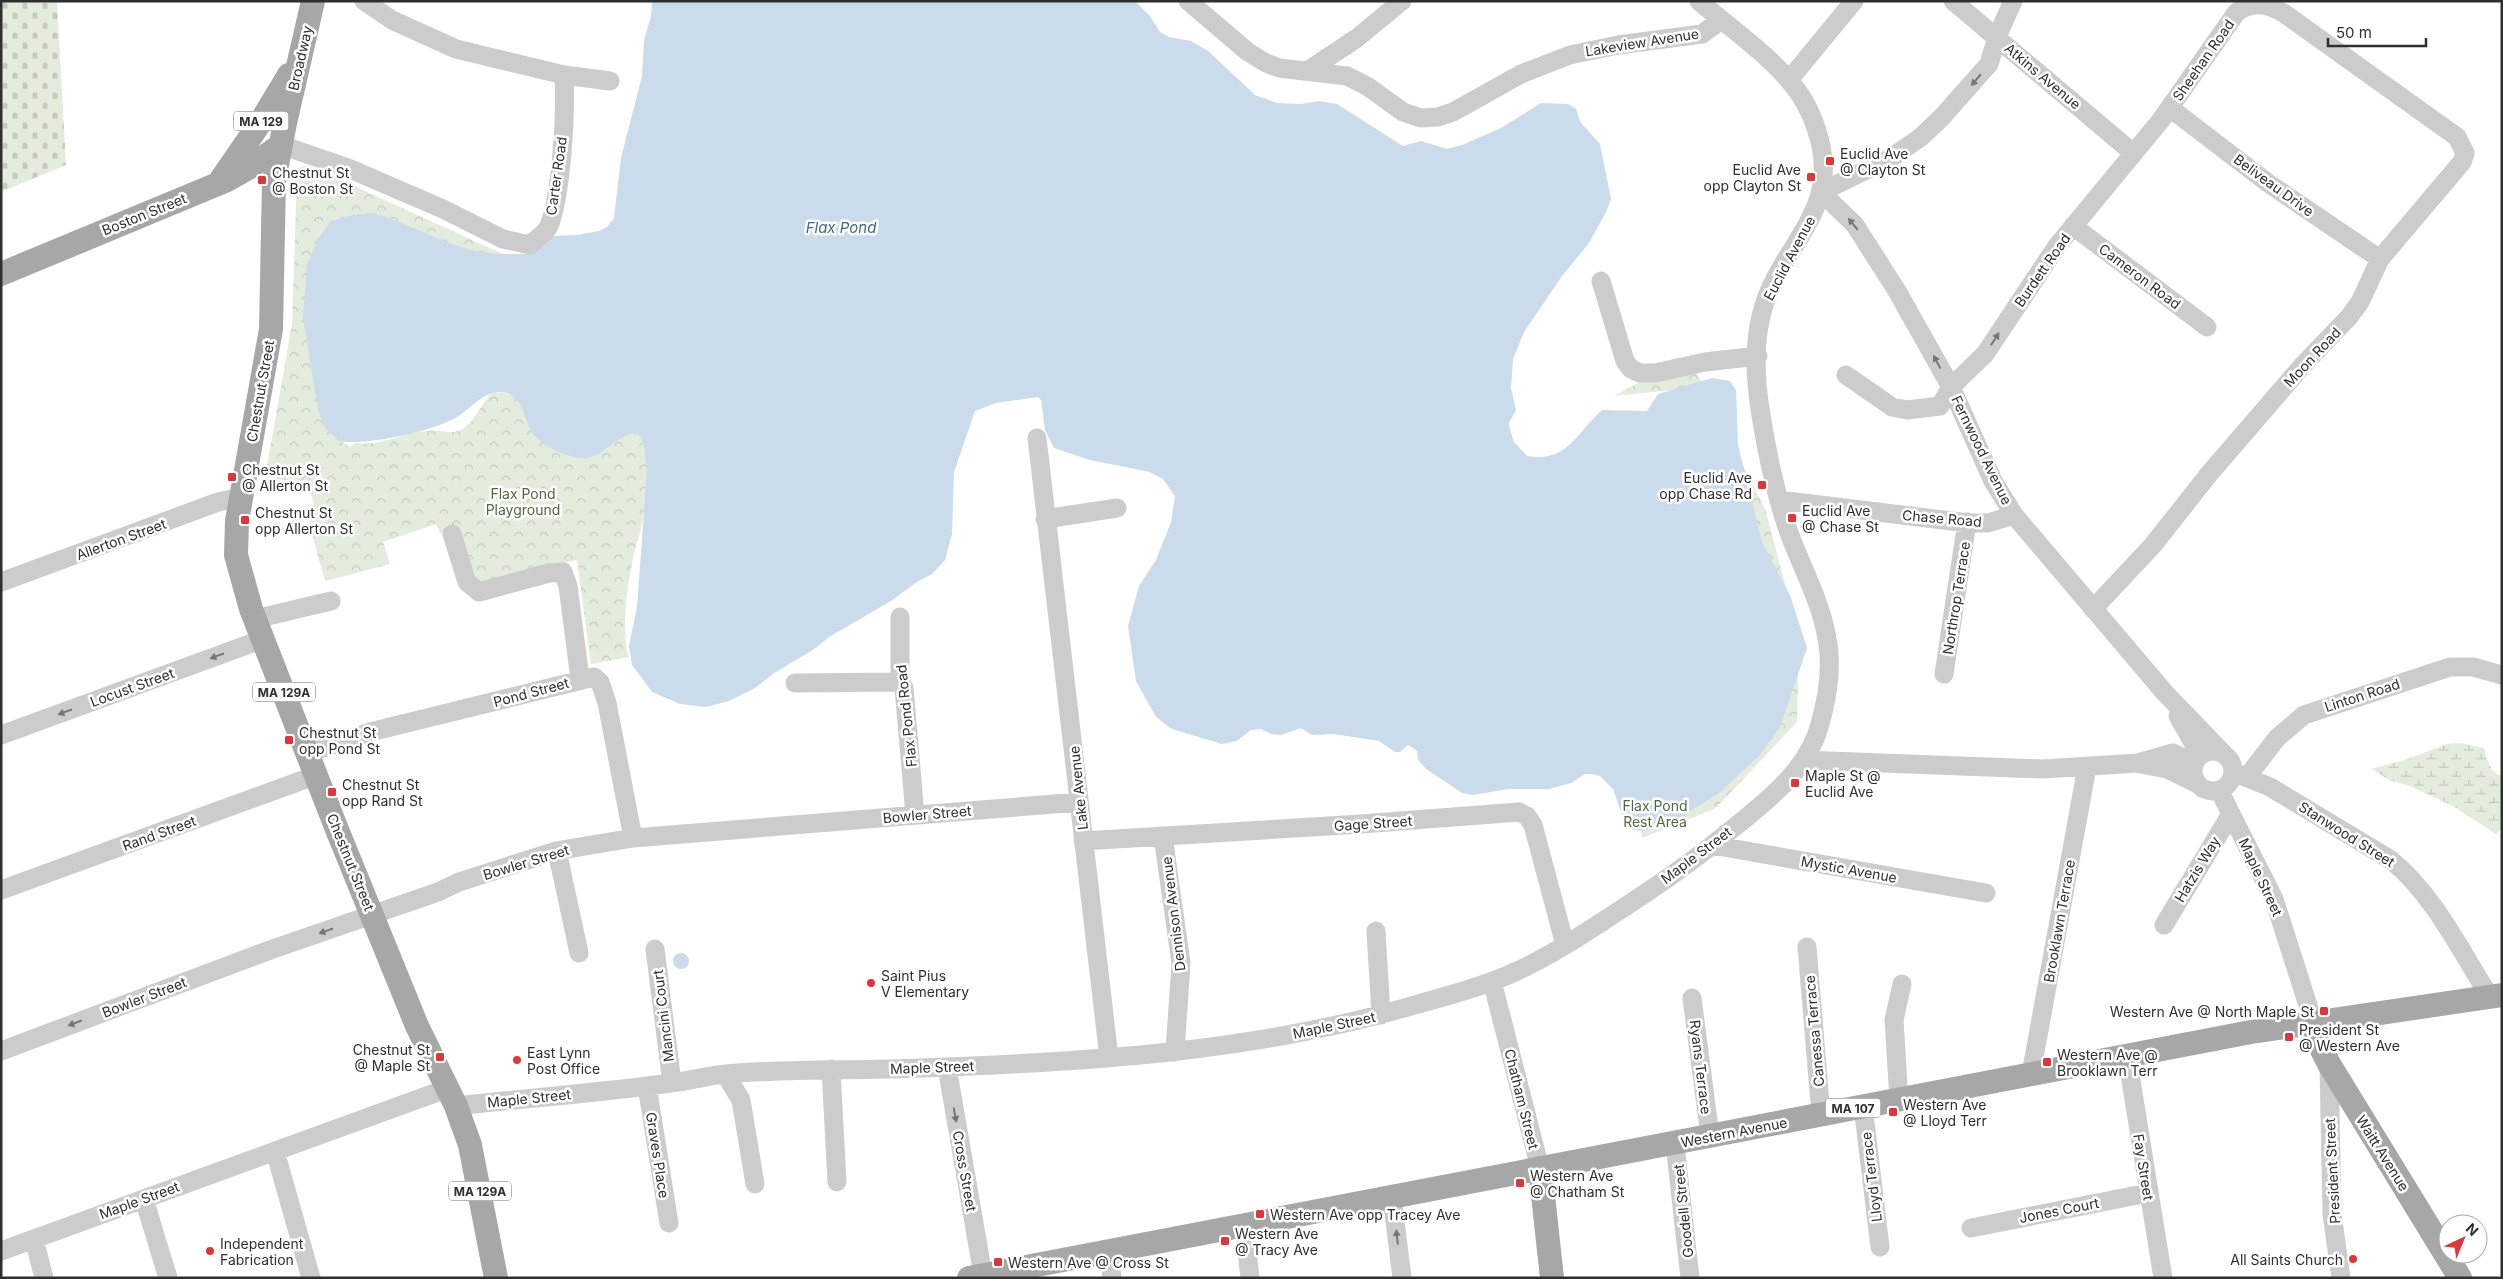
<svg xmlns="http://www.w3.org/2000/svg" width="2503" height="1279" font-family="Inter,sans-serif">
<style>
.wetland{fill:url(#wetland-marsh)}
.cemetery{fill:url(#cemetery-stones)}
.park{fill:url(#park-crowns)}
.water{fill:#cadceb}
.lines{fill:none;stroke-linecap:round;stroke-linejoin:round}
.minor{stroke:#ccc;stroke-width:19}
.major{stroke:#a7a7a7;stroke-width:24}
.oneway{fill:#767676}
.poi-dot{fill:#e13638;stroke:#fff;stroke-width:2}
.labels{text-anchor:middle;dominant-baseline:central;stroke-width:5;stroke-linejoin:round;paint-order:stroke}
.shield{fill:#fff;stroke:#6d6d6d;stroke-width:1}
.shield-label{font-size:12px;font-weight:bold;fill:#2f2f2f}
.street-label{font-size:14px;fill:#2f2f2f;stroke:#fff}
.poi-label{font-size:14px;fill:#2f2f2f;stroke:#fff;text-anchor:start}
.park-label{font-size:14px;fill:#4f6a3d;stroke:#fff}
.water-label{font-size:15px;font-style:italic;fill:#3f6b8f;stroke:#fff}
</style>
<defs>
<pattern id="wetland-marsh" width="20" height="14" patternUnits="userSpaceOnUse" patternTransform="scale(1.25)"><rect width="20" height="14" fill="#e4ecdd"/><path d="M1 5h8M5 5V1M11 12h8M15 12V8" fill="none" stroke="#c4cbbe"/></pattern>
<pattern id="cemetery-stones" width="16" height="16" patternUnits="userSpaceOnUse" patternTransform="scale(1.25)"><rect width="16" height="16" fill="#e4ecdd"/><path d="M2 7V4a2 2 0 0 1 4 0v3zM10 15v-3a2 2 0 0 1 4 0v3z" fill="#c4cbbe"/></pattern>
<pattern id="park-crowns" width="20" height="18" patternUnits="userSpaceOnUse" patternTransform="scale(1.25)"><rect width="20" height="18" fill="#e4ecdd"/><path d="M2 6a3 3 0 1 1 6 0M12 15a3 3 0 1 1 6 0" fill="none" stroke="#c4cbbe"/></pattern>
</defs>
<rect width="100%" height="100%" fill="#fff"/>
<path class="wetland" d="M2460,743L2484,748C2487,760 2489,772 2502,776V829L2496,834L2453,806L2407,785L2391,781L2371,769L2408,759L2447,744Z"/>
<path class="cemetery" d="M1,1H57L66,165L1,192Z"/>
<path class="park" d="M308,165L505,255L341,441L350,447L355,443C380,447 401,433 426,431C437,429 451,435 461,430C473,425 482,402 493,392L504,393L624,425L653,440C649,469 647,509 639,536C630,563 619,630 629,657L591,664L577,560L478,583L458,527L440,533L436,524L383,542L390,564L325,581L310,528L314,504L308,484L265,477L292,324L297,173L300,167Z
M1691,362L1765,509L1799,636L1797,722L1716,808L1642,838L1633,799L1701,387L1614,396L1666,368Z"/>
<path class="water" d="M652,1H1135L1149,15L1160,32L1169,37L1191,41L1208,51L1255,95L1277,103L1301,104L1318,101L1337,104L1403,146L1421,141L1447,149L1462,145L1501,128L1541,103L1568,104L1576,109L1581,123L1600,144L1611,199L1606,212L1589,243L1562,276L1524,332L1513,359L1511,388L1516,410L1509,423L1510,430L1514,442L1527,456C1568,463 1576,433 1602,410L1647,411L1658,394L1712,378L1730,381L1736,390L1738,445L1762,542L1790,595L1807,648L1780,727L1760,755L1718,794L1666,826L1642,831L1631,830L1626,826L1613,789L1600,776L1593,774H1585L1571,783L1549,789H1508L1473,795L1462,793L1426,769L1418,760L1417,751L1408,745L1400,752H1395L1379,741L1334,734L1312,735L1301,728L1281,735L1271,734L1261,729L1251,730L1237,741L1222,744L1172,729L1156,717L1136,681L1128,626L1139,586L1156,560L1171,522L1175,496L1163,479L1150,472L1090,460L1054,448L1045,430L1041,400L1038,397L996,403L975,411L954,472L952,534L945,560L932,574L917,582L891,601L829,637L813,650L774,673L755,688L729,701L706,707L680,704L652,692L632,665L629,646L637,607L647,471L644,447L641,437L635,433L630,434C614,440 604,454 587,458C579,459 571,456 564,454C556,451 545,446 538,439C522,426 527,392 499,392C483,392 470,409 457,417C435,431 365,446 339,441L326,429L318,410L303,318L307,264L318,239L331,221L352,215L373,213L392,219L454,245L479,252L498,254H527L536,251L552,236L578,235L599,231L607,227L614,218L621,158L642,76L644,40L651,16Z
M673 961a8 8 0 1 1 16 0a8 8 0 1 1-16 0Z"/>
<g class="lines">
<path class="minor" d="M1188,1L1248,52L1266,63L1279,68L1347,76L1367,86L1403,112L1421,118L1438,117L1453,112L1521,74L1570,55L1618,45L1702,34L1721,20
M1953,1L2132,152
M2013,1L1997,37L1989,64L1942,117L1921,137L1891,158L1821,192L1855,225L1897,291L1951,387L1993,481L2014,515L2165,693L2224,754
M1309,70L1357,38L1402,1
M564,75L610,81
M1789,80L1854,1
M2170,108L2268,183L2380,259
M281,145L348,168L443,209L503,239L530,245C535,240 546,233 549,226C562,192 566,111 564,75L456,49L392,20L364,1
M2073,226L2207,327
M1601,281L1625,361L1631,369L1640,373H1655L1705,362L1758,356
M1846,375L1892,407L1907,410L1940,406L1951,387L1985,354L2057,246L2161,120L2236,13C2251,0 2268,3 2285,14L2457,137L2465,153L2462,162L2380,259L2360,302L2349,317L2303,365L2209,474L2153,545L2093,609
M1037,438L1109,1058
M1779,500L1968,523H1988L2014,515
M1045,519L1117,508
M452,534L467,582L479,592L549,573L563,572L568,586L580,679
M1,582L218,502L241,497
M900,617V682L904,688L915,815
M255,619L331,601
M1944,674L1967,522
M795,683L900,682
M2178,716L2200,755
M1,735L263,639
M2193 771a20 20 0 1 1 40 0a20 20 0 1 1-40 0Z
M308,753L370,732L594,677L600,682L607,703L633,838
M1803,760L2043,769L2138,763L2173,753L2194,763
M2141,764L2167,769L2196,783
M2233,772L2270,787L2391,860C2434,895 2460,950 2490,997
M2247,777L2277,738L2304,715L2450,667H2473L2502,675
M2219,790L2274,899L2314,1024
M1163,836L1181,963L1175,1052
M1083,841L1361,824L1519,812L1527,816L1533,825L1565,945
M1712,845L1986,893
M557,851L579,953
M1,890L317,775
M2164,925L2231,814
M1376,931L1381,1015
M1807,947L1821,1115
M655,949L672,1083
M1492,981L1540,1168
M1692,998L1710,1136
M1,1051L270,950L438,892L459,882L556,851L633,838L1079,802
M2127,1056L2163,1278
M2329,1064L2332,1214L2341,1278
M947,1067L983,1275
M831,1069L837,1182
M725,1074L741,1100L755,1184
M2031,1074L2087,767
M647,1086L669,1223
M1899,1100L1894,1020L1902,984
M456,1106C527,1098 600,1093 671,1083C690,1081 709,1075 727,1074C792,1068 857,1071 921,1068C1089,1062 1257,1052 1418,1004C1451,995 1484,986 1515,972C1550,956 1582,935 1614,914C1649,891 1684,868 1716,842C1755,810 1807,775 1820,724C1827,699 1832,671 1828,645C1823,604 1800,565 1787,527C1775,491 1767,453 1761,415C1755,380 1753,337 1765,302C1784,246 1835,212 1821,146C1816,123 1808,104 1793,85C1767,53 1730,28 1699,1
M1863,1106L1880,1247
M1675,1144L1690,1278
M275,1151L311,1278
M1392,1197L1402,1278
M144,1199L168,1278
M1244,1225L1250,1278
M1971,1228L2148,1193
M34,1239L44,1278
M1,1251L446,1089
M1109,1251L1112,1278"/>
<path class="major" d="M313,1L285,123L274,181L271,329L237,521L236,555L251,609L336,827L417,1026L456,1106L470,1145L496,1278
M220,181L260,123L289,75
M1,274L225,181L250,167L281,145
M2314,1024L2321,1048L2329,1064L2460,1278
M1540,1168L1552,1278
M969,1278L2251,1032L2502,995"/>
</g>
<defs><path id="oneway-solid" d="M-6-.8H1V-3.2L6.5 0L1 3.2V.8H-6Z" transform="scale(1.25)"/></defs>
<g class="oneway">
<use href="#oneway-solid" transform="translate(1976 80) rotate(130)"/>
<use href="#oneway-solid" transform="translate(1853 224) rotate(-129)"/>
<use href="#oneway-solid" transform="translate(1995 339) rotate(-57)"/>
<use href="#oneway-solid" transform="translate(1937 362) rotate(-118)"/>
<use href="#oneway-solid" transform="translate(217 656) rotate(160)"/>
<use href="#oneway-solid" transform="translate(65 712) rotate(160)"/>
<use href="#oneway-solid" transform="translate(326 931) rotate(161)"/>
<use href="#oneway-solid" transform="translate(75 1023) rotate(159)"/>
<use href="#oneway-solid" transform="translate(955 1115) rotate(80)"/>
<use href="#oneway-solid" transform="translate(1397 1237) rotate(-97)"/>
</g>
<g class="poi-dot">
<rect x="1825" y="156" width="10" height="10" rx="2.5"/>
<rect x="1806" y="172" width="10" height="10" rx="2.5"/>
<rect x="257" y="175" width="10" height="10" rx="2.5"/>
<rect x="227" y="472" width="10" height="10" rx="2.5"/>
<rect x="1757" y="480" width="10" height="10" rx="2.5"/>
<rect x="1787" y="513" width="10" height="10" rx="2.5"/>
<rect x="240" y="515" width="10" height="10" rx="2.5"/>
<rect x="284" y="735" width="10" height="10" rx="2.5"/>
<rect x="1790" y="778" width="10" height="10" rx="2.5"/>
<rect x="327" y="787" width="10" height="10" rx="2.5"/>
<circle cx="871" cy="983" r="5"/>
<rect x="2319" y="1006" width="10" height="10" rx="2.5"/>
<rect x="2284" y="1032" width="10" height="10" rx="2.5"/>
<rect x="435" y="1052" width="10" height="10" rx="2.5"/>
<circle cx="517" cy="1060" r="5"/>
<rect x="2042" y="1057" width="10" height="10" rx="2.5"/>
<rect x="1888" y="1107" width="10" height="10" rx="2.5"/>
<rect x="1515" y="1178" width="10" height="10" rx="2.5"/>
<rect x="1255" y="1209" width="10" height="10" rx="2.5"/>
<rect x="1220" y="1236" width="10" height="10" rx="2.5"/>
<circle cx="210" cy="1251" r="5"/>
<circle cx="2353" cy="1259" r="5"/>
<rect x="993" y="1257" width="10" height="10" rx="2.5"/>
</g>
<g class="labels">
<g class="shield">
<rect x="233.5" y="111.5" width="55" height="19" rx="4"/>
<rect x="253" y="682.5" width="62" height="19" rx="4"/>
<rect x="1825.5" y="1098.5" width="55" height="19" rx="4"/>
<rect x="449" y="1181.5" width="62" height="19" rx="4"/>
</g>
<g class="shield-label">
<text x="261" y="121">MA 129</text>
<text x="284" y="692">MA 129A</text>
<text x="1853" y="1108">MA 107</text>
<text x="480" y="1191">MA 129A</text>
</g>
<g class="street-label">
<text transform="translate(1642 42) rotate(-9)">Lakeview Avenue</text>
<text transform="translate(300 58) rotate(-77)">Broadway</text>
<text transform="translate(2203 60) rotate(-55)">Sheehan Road</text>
<text transform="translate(2043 76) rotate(40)">Atkins Avenue</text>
<text transform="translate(556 176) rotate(-82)">Carter Road</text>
<text transform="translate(2274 185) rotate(36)">Beliveau Drive</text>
<text transform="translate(144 214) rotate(-22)">Boston Street</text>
<text transform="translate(1789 258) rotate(-62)">Euclid Avenue</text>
<text transform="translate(2042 270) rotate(-55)">Burdett Road</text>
<text transform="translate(2140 276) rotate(37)">Cameron Road</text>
<text transform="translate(2312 357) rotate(-47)">Moon Road</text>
<text transform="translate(260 391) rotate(-80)">Chestnut Street</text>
<text transform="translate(1982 450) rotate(64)">Fernwood Avenue</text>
<text transform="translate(1942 518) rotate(5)">Chase Road</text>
<text transform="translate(121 539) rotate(-20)">Allerton Street</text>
<text transform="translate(1956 598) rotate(-81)">Northrop Terrace</text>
<text transform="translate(132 687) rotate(-20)">Locust Street</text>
<text transform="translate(531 692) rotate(-15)">Pond Street</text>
<text transform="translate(2362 695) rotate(-18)">Linton Road</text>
<text transform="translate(906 716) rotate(-96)">Flax Pond Road</text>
<text transform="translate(1078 788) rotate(-96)">Lake Avenue</text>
<text transform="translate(927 814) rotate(-5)">Bowler Street</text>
<text transform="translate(1373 823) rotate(-4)">Gage Street</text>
<text transform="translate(159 833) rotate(-20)">Rand Street</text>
<text transform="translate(2347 834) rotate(32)">Stanwood Street</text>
<text transform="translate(1696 855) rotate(-37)">Maple Street</text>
<text transform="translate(351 862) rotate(68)">Chestnut Street</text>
<text transform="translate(526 862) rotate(-17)">Bowler Street</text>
<text transform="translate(1849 869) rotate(10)">Mystic Avenue</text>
<text transform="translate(2197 869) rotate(-59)">Hatzis Way</text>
<text transform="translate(2261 877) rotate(65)">Maple Street</text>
<text transform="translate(1173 914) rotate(-97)">Dennison Avenue</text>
<text transform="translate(2059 921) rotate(-80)">Brooklawn Terrace</text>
<text transform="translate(144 997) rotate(-21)">Bowler Street</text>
<text transform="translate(663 1016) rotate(-97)">Mancini Court</text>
<text transform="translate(1334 1025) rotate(-12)">Maple Street</text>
<text transform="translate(1814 1031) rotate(-95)">Canessa Terrace</text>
<text transform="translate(932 1067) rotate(-2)">Maple Street</text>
<text transform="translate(1701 1067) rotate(83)">Ryans Terrace</text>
<text transform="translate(529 1098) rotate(-6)">Maple Street</text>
<text transform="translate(1522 1099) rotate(76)">Chatham Street</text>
<text transform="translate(1734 1132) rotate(-11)">Western Avenue</text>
<text transform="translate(2383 1153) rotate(58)">Waitt Avenue</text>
<text transform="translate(658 1155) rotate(81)">Graves Place</text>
<text transform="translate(2144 1167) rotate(81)">Fay Street</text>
<text transform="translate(965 1171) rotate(80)">Cross Street</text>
<text transform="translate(2332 1171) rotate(-93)">President Street</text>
<text transform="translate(1871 1177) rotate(-97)">Lloyd Terrace</text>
<text transform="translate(139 1200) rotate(-20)">Maple Street</text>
<text transform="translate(2059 1210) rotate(-11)">Jones Court</text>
<text transform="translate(1683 1211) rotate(-96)">Goodell Street</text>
</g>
<g class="poi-label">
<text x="1840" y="153">Euclid Ave<tspan x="1840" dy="16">@ Clayton St</tspan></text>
<text x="1801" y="169" text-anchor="end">Euclid Ave<tspan x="1801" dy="16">opp Clayton St</tspan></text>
<text x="272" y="172">Chestnut St<tspan x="272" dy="16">@ Boston St</tspan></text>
<text x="242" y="469">Chestnut St<tspan x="242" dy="16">@ Allerton St</tspan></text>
<text x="1752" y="477" text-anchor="end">Euclid Ave<tspan x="1752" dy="16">opp Chase Rd</tspan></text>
<text x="1802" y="510">Euclid Ave<tspan x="1802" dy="16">@ Chase St</tspan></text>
<text x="255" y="512">Chestnut St<tspan x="255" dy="16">opp Allerton St</tspan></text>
<text x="299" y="732">Chestnut St<tspan x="299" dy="16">opp Pond St</tspan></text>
<text x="1805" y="775">Maple St @<tspan x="1805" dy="16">Euclid Ave</tspan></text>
<text x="342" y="784">Chestnut St<tspan x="342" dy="16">opp Rand St</tspan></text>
<text x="881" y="975">Saint Pius<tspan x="881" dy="16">V Elementary</tspan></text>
<text x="2314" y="1011" text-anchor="end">Western Ave @ North Maple St</text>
<text x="2299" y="1029">President St<tspan x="2299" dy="16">@ Western Ave</tspan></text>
<text x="430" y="1049" text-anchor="end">Chestnut St<tspan x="430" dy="16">@ Maple St</tspan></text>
<text x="527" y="1052">East Lynn<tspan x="527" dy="16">Post Office</tspan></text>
<text x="2057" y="1054">Western Ave @<tspan x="2057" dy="16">Brooklawn Terr</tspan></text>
<text x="1903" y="1104">Western Ave<tspan x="1903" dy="16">@ Lloyd Terr</tspan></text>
<text x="1530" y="1175">Western Ave<tspan x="1530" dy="16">@ Chatham St</tspan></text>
<text x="1270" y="1214">Western Ave opp Tracey Ave</text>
<text x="1235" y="1233">Western Ave<tspan x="1235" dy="16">@ Tracy Ave</tspan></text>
<text x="220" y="1243">Independent<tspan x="220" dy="16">Fabrication</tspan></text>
<text x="2343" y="1259" text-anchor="end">All Saints Church</text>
<text x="1008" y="1262">Western Ave @ Cross St</text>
</g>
<g class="park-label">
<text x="523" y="493">Flax Pond<tspan x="523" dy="16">Playground</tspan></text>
<text x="1655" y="805">Flax Pond<tspan x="1655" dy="16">Rest Area</tspan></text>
</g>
<g class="water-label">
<text x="841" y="227">Flax Pond</text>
</g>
</g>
<rect width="2503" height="1279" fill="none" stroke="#2f2f2f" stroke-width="5"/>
<g transform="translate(2463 1239) rotate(44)"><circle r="24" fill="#ffffff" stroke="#acacac"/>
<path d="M0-4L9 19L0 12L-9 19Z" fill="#e13638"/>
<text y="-8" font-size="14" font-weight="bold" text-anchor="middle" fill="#2f2f2f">N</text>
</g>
<path d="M2328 38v8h98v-8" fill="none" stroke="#2f2f2f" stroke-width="2.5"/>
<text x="2336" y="38" font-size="15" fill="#2f2f2f" stroke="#ffffff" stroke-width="4" paint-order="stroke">50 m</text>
</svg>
